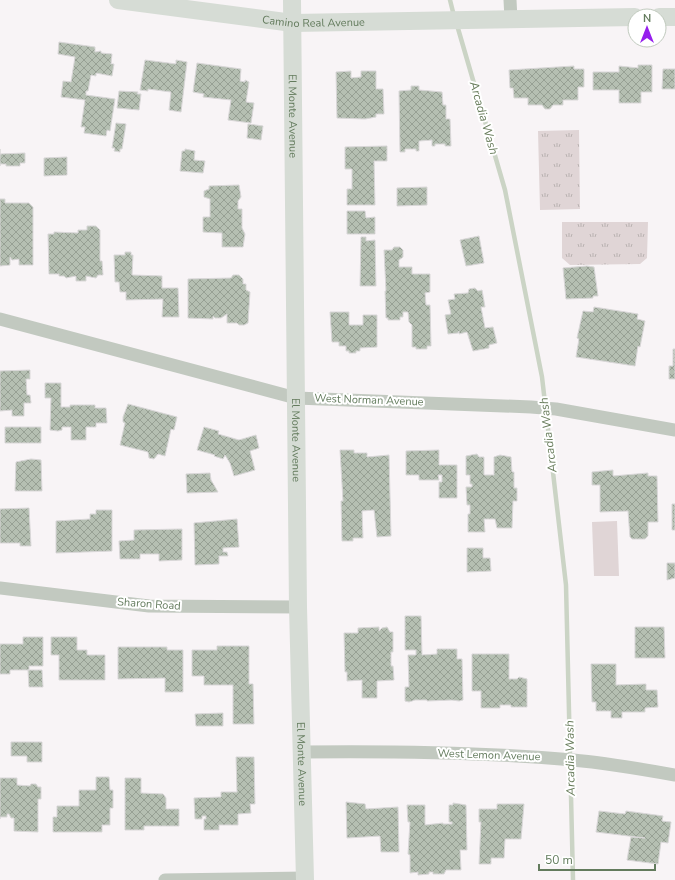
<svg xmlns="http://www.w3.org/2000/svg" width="675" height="880" font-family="'Nunito Sans',sans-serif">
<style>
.grass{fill:#e0d5d6}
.park{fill:url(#park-tufts)}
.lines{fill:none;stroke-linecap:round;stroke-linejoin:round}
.stream{stroke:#cbd4c5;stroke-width:4.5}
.building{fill:url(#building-cross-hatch);stroke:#d9d7d8}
.street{stroke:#c2c9c0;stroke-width:13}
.secondary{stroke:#d6dcd5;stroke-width:18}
.labels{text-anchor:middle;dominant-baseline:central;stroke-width:4;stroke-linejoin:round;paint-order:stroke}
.street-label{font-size:11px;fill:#637b5d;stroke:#fff}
.water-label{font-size:12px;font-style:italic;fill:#687c5b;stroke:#fff}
</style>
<defs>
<pattern id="park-tufts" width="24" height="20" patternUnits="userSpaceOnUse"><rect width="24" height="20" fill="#e0d5d6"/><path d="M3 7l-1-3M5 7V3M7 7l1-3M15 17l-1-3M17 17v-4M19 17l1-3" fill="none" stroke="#b9b2b1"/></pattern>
<pattern id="building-cross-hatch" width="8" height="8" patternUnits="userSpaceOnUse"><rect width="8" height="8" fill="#b5bfb2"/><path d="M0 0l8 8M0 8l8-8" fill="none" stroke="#97a094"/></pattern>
</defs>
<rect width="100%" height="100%" fill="#f8f4f6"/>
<path class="grass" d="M617,521L619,576H594L592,522Z"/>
<path class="park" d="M579,130L580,209L540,210L538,131Z
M562,222H648L647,258L640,264L570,265L562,258Z"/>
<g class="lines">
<path class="stream" d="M450,0L454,16
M457,25L505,190L542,377L566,585L573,880"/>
</g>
<path class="building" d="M59,42L95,47V52L101,51V53L112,54L111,64H114L112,76L96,73V76L91,75L88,91H86V95L115,99L110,131L107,130L106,136L84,133L85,127H81L85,100L61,97L63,81L71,82L75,57L58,54Z
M145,60L176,64V60L187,62L181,112L169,110L171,92L148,89V91L140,90Z
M197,63L241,69L240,81L245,82V80L249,82L246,102L254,103L251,123L228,120L231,100L203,97L204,94L193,92Z
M638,65H652V92H641V103H619V90H593V72H619V66L638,68Z
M574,66V69H584V87H578V100H563V105H553L550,109H545L542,105H528V98H514L513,88H510L509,70Z
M663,69H675V89H662Z
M351,71V78L361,77V71H376V89H383L384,114H376V117L365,119L337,118L336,72Z
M411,86H419V90L442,92L443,105H446V119H450L451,146H445V144H435V146H432V140L419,141V151H416V149H405V152H400L399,91L411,90Z
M119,91L138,92L137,94H141L139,110L117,108Z
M116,123L126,124L122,149H120V152L114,151L115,148H112Z
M248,124L263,126L261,140L247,138Z
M387,146V161H374L375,205H347V189H352V169H345V147Z
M0,149V154L25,153V163H20V166H6V164H0V166Z
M185,149L195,151L194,160L205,161L203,173L180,171L182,151H185Z
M67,157V175L44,176V158Z
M239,185L241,197L238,201V209H242V228L245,234L243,247H222V233L203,232V217H210V199L204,197V191L209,189V186Z
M427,187V205L397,206V188Z
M0,199H5V203H29L33,207V265H19V259L12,260L10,257V265L0,266Z
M347,211H365L366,218L375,217V234H347Z
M87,226H96L100,230V261H102L103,275H98L96,278L86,276V281H76V276L66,278L64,276H59V274H49L48,234H54V232L78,233V230H87Z
M479,236L484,263L466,266L460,240Z
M361,237H366V241L375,240L376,286H360Z
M394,247H400L403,250V257L399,260V267H412V274H430V292L425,293L426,305H430L431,346H427V349H416V347H412V325L409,322L408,312H403V317H400V320H388V318H386L385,291H386L384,250H392Z
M125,252H131V255H133L132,275L162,276V288H178L179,317H162L163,299L126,300V292H120L119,282H115L114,255H125Z
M587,266L594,267L598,296H593V298L566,299L563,268Z
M233,275H239L243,279V284H246V290L250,292L248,323L244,325H239L237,323H227V314L221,318H215L213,316V319L188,318V279L231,278Z
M475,288L478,291L482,290L485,307H481L485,328L493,327L497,343L489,345V348L473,351L467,332L459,334V331L458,333L448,334L445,315L451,314L448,300L455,299L454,294L468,293L469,289Z
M594,307L638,314L637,319L645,321L640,347L638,346L635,366L576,357L579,339L577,338L583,311L593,312Z
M330,312H349V325H363V315H377V347L360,348V351H356V353H349V351H346V346H339V342H332Z
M673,349H675V379H669V366H673Z
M30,370V379H26L27,395H30L31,403H24V416H12V410L0,411V371Z
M45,383H61V407H70V405H95V408H106L107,423H96V427H86V440H71V427H62V430L58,431L50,430L51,398H45Z
M128,404L177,417L174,430L171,429L165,456L158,454L154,459L149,458L148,452L120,445L125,423L123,422V417Z
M5,427H41V443H5Z
M204,427L219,431L218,434L239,440L256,435L259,448L250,451L255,470L234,476L230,463L225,455L223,459L214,456L215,455L197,450Z
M340,450H354V453H367V457L389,455L391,536L377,537L374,510L362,511L363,538H353V541H342L341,501H343Z
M439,450V465H457V498H439V482H442V475H438L439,480H419V475H406V451Z
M477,454L479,457H484V475H494V457L500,455L511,457L512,472H514V488H517V501H513L512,528H497L495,519H484L485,532H468V514H470V505H467L466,487H472V484H470V475H466V456Z
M31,459L41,460L42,491H15L16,462Z
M613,470V476L648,473V476H657L658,522H648V536L645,539H632L630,537L628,511L600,512V485H592V472Z
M210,473L211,480L218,492L187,493L186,474Z
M672,504H675V530H672Z
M29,508L31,546H20V543H0V509Z
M96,510H112V551L56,553V521L90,519V514H96Z
M237,519L239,547L223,548V552H227L228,556H219V564L195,565L194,523Z
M182,529V560L159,561V554H140V559H120L119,541L134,540V530Z
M467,548H483V558H490L491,571L467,572Z
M667,563H675V578L667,580Z
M405,616H421L422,655L437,654V649H457V659H462L463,700L459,701L452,700L427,701V700H415L409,702L405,701V687H409L408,655H416V650H405Z
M379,627V631L382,628L387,627L390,632H393V652H391V666H393L394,680L377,681V698H362V680L347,681V672H345L344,633H358V628Z
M635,627H664L665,658H635Z
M23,637H43V666H29V670H10V674H0V644H23Z
M51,637H77V650H87V655H105V680H59V655H51Z
M217,646H249V684H253L254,724H233V685H204V676H192V650H217Z
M118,647H167V650H183V692H165V678L118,679Z
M472,654H509V679H517L519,677L527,679V707H511V705H500V708H481V691H472Z
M591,664H616V685L646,684V690H657L658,707L645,708V712H622V718H611V711H596V702H592Z
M28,670H42L43,687H29Z
M223,713V726H196L195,714Z
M11,742H42V762H27V756H11Z
M236,757H254L255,804H250L251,813L238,814V825H219V830H204V819H206V816H202V819H195L194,798L221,797V792H237Z
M96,777H109L110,790H113V808H110V825H102V832H53V817H57V806H79V790H96Z
M0,778H17V785L30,786L31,784H36L38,787H41V799H38V832L14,831V818H11L9,814H7V817H0V819Z
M125,778H141V793L163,794L166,798V809H179V826H144V830H125Z
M346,802L365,804L366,809L398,807L399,852H381L380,836L347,838Z
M453,803L466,805L467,850H460L461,870H446L444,874H433V872H429V874L418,875V872L410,873V855L408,854L410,822H408L407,805H425V825L443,823V824H452V822H449V805H453Z
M497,804H524L521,839H505L504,858H491V864H479L481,822H479V809H497Z
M599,811L625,814L626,811L663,816L662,821L671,822L668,843L661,842L658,864L627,860L631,837L645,838L596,832Z"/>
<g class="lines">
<path class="street" d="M510,0L511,19
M0,319L296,398L531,407L556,409L675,430
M0,588L149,606L298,607
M302,752C392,751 483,752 573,760C607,763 641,769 675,775
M165,880L305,878"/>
<g class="secondary">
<path id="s1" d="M118,0L293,23L635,17"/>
<path id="s2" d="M292,0L298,607L305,880"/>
<path d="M659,17H675"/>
</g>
</g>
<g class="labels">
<g class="street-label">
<text stroke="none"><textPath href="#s1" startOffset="197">Camino Real Avenue</textPath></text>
<text stroke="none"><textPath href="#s2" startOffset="116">El Monte Avenue</textPath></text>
<text transform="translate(369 400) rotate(2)">West Norman Avenue</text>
<text stroke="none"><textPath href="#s2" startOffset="440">El Monte Avenue</textPath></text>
<text transform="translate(149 604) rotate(4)">Sharon Road</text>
<text transform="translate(489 755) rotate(2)">West Lemon Avenue</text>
<text stroke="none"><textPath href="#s2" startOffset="764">El Monte Avenue</textPath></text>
</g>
<g class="water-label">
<text transform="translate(484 118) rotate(74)">Arcadia Wash</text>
<text transform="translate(548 435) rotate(-97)">Arcadia Wash</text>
<text transform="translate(570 758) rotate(-91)">Arcadia Wash</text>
</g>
</g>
<g transform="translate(647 28)"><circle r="19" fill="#ffffff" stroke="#c1cabe"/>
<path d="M0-3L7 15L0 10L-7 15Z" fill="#961fed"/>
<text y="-6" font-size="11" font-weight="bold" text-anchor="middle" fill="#637b5d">N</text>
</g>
<path d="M539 864v6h116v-6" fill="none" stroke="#637b5d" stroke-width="2"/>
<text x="545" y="864" font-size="12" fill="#637b5d" stroke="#ffffff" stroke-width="3" paint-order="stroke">50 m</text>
</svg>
